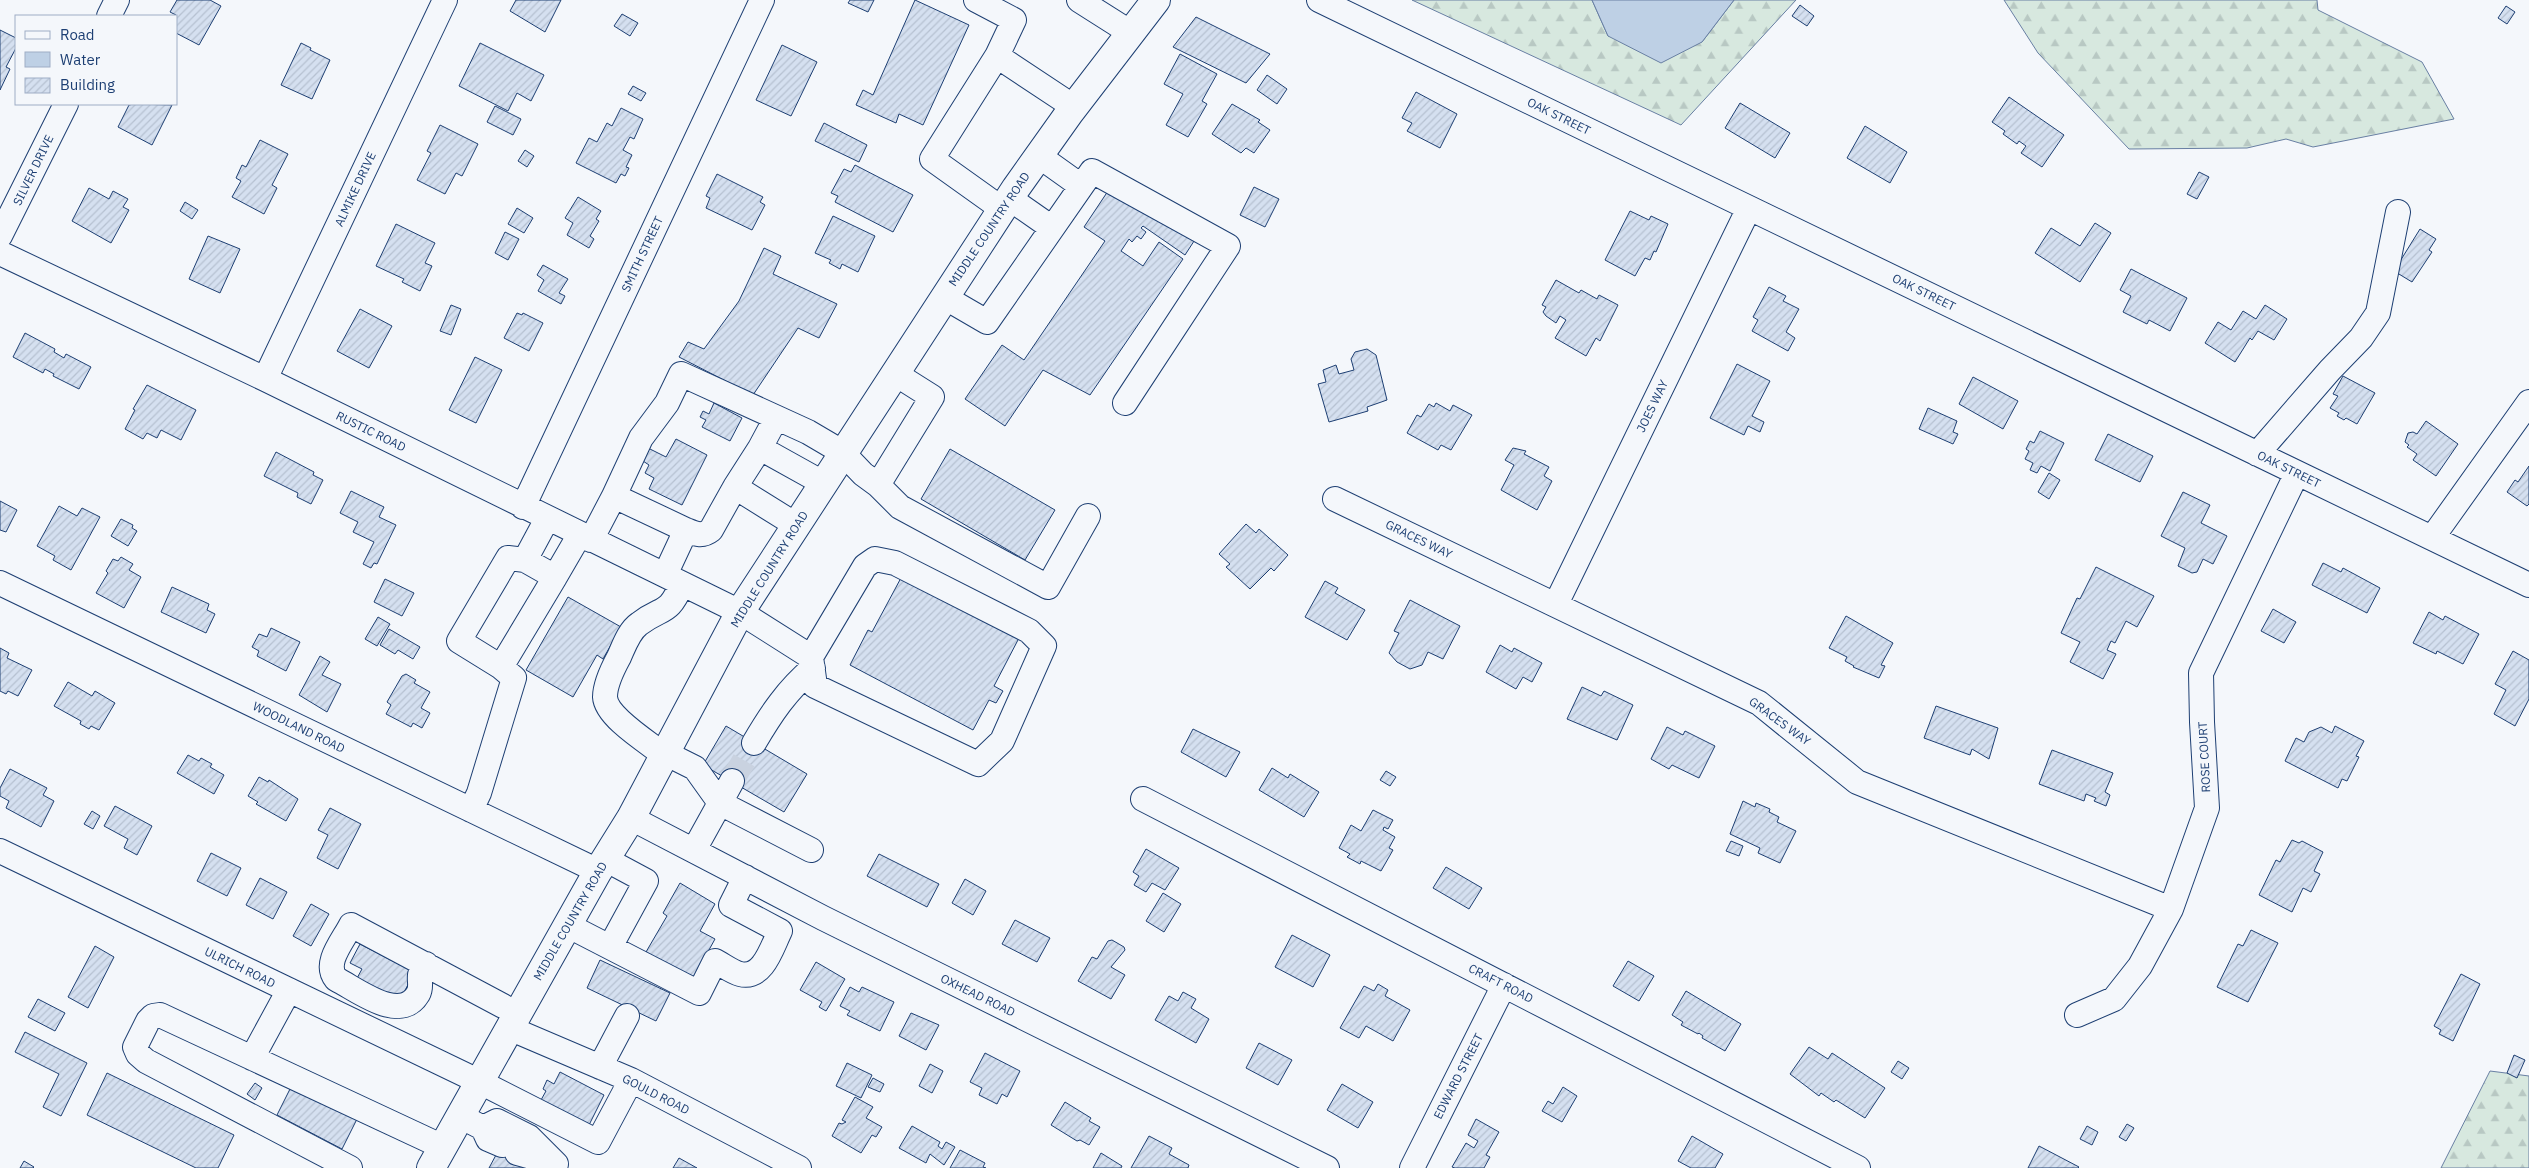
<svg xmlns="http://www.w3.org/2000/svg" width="2529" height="1168" font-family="'IBM Plex Sans',sans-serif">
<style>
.forest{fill:url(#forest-firs);stroke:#687fa3}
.water{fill:#bed0e5;stroke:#687fa3}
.building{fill:url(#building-hatch);stroke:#1d3f73}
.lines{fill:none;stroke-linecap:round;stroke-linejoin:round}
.minor-tunnel{stroke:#c9d2e0;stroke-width:24;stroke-dasharray:24 12;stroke-linecap:butt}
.minor-casing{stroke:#1d3f73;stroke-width:26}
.major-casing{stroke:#1d3f73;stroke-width:30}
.minor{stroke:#f4f7fb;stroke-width:24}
.major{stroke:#f4f7fb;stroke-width:28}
.labels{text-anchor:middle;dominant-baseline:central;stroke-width:4;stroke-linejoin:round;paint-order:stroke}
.street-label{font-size:12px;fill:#1d3f73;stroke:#f4f7fb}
</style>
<defs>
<pattern id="forest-firs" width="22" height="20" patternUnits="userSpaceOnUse" patternTransform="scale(1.25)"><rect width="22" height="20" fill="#d7e8df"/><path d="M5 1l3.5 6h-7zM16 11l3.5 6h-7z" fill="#b8c8c3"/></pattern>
<pattern id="building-hatch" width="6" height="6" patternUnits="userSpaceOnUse" patternTransform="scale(1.25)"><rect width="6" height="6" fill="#d5e0f0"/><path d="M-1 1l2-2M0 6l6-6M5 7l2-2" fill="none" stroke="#b6c1d1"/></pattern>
</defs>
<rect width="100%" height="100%" fill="#f4f7fb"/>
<path class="forest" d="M1412,0H1592L1608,36L1702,42L1734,0H1796L1681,125Z
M2004,0H2317L2318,10L2422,62L2454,119L2313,147L2286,139L2247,148L2129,149L2038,53Z
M2490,1071L2529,1076V1168H2441Z"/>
<path class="water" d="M1592,0H1734L1702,42L1661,63L1608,36Z"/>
<path class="building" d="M177,0H210L221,6L199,45L176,33V15L170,12Z
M516,0H561L545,32L510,11Z
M850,0H874L868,12L848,3Z
M915,0L969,25L923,125L899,114L896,123L856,105L863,90L873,95Z
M1800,5L1814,16L1807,26L1792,16Z
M2506,6L2515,12L2507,24L2498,18Z
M622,14L638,23L630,36L614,26Z
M1196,17L1270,54L1246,83L1173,47Z
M0,30L16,38V48L6,67L10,69L0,90Z
M301,43L311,48L310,50L330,60L312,99L281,85Z
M480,43L544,75L531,101L517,93L508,111L459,86Z
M782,45L817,62L791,116L756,100Z
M1180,54L1217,74L1202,101L1207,104L1188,137L1166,125L1183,94L1164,84Z
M1267,75L1287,89L1277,104L1257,90Z
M633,86L646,93L641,101L628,94Z
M1416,92L1457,114L1440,148L1407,131L1412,123L1402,118Z
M2009,97L2064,135L2042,167L2021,153L2026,146L2019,141L2017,144L2003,134L2005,131L1992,122Z
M1740,103L1790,133L1775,158L1725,128Z
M134,104L172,105L152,145L118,127L129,105Z
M1232,104L1260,120L1258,122L1270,130L1254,153L1246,148L1241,153L1212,134Z
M495,106L521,119L513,135L487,122Z
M621,108L643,119L634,139L630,137L623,150L632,155L626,167L629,168L625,176L621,174L616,183L576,163L589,138L597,142L607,123L612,126Z
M824,123L867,145L859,162L815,141Z
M440,125L478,144L462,176L456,173L445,194L417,180L431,153L427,151Z
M1865,126L1907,152L1890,183L1847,158Z
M260,140L288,154L272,185L277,188L264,214L232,197L241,181L236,178L242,165L246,167Z
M525,150L534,156L527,167L518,161Z
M855,165L913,195L893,232L835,202L838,196L831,193L844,169L851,172Z
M2199,172L2209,177L2197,199L2187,194Z
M717,174L763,197L760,202L765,205L752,230L706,208L710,198L706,196Z
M1254,187L1279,199L1265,227L1240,215Z
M89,188L109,199L113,191L128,199L123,207L129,210L111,243L72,221Z
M1110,188L1196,238L1185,255L1143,226L1141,228L1146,232L1141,239L1137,236L1132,242L1129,239L1121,251L1143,266L1159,242L1183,259L1090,395L1043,370L1005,426L965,399L1002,345L1024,360L1105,241L1084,227Z
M578,197L601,211L596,219L599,221L590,236L594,239L589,248L567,235L573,223L565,218Z
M185,202L198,210L192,219L180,211Z
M517,208L533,218L524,233L508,224Z
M1630,211L1649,220L1651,216L1668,224L1656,252L1654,251L1650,260L1645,258L1635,276L1605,260Z
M833,216L875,236L858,272L842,264L840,269L829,263L831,260L815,253Z
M2095,223L2111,233L2080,282L2035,253L2051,228L2080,246Z
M396,224L435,243L425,263L432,266L420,291L402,282L404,279L376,266Z
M2420,229L2436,239L2429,250L2432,252L2412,282L2394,271Z
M505,232L519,239L508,260L495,253Z
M208,236L240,249L220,293L189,279Z
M764,248L781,256L773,274L837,304L819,338L798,328L753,395L679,357L688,342L704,349L739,301Z
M543,265L568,279L559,293L565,296L561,304L538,291L544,280L537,275Z
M2131,269L2187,298L2170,331L2149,320L2147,324L2123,312L2131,296L2120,290Z
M1556,280L1579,293L1581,290L1597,299L1599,295L1618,305L1600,341L1596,338L1586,356L1555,338L1566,320L1560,316L1556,323L1546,316L1543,312L1546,307L1542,305Z
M1769,287L1786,296L1783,301L1799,309L1786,332L1795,338L1788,351L1752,331L1758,320L1753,317Z
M451,305L461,309L451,335L440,331Z
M2265,305L2287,319L2274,340L2258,331L2252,340L2250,338L2235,362L2205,343L2218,322L2231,330L2243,311L2256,319Z
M360,309L392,326L369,368L337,351Z
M517,313L522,315L523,313L543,323L529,351L504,338Z
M25,333L55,349L54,352L64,358L66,354L91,367L79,389L53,376L54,374L45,369L43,373L13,357Z
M1367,349L1376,355L1387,400L1367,407L1368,411L1329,422L1318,384L1326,382L1323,370L1336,365L1339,374L1354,370L1351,359L1355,352Z
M475,357L502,370L476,423L449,410Z
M1737,364L1770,381L1752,416L1764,422L1760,432L1748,426L1744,435L1710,418Z
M2343,376L2375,393L2357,424L2346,418L2344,420L2337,416L2339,413L2330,408L2338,396L2333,394Z
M1973,377L2018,401L2003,429L1959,404Z
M147,385L196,410L181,440L161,430L157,438L147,433L143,439L125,429L135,410L133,409Z
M714,403L742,418L730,441L702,427L706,420L700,417L703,411L709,414Z
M1436,403L1450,411L1453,405L1472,415L1451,450L1441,445L1438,450L1407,433L1417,415L1421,417L1429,404L1434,407Z
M1928,408L1957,421L1953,432L1958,434L1953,444L1919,429Z
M2426,421L2458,444L2436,476L2413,460L2417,454L2407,447L2409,445L2405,442L2408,433L2413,432L2417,434Z
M2040,431L2064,443L2050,471L2041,466L2037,473L2030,470L2033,463L2025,459L2029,451L2026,449L2030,441L2034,443Z
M2108,434L2153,456L2140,482L2095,460Z
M676,439L707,455L682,505L649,489L654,478L645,473L649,465L640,459L646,447L666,457Z
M1513,448L1526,451L1524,454L1549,467L1544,476L1552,481L1537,510L1501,490L1514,465L1505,460Z
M950,449L1055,510L1025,560L921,499Z
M276,452L314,472L313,475L323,480L311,504L297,497L298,493L264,476Z
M2529,466V504L2527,506L2507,492L2515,480L2518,482Z
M2049,473L2060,480L2049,499L2038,492Z
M351,491L384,507L379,517L396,525L377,564L374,563L371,568L363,564L374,542L353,532L358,522L340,513Z
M2183,492L2210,505L2201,523L2227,536L2213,564L2203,559L2197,572L2192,573L2178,566L2185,548L2161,536Z
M0,501L17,510L6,532L0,530Z
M59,506L77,516L82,508L100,517L71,570L53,560L55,556L37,546Z
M121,519L133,525L132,528L137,531L128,546L111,536Z
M1246,524L1256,533L1259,529L1288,555L1274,571L1271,568L1250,589L1226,567L1230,564L1219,554Z
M121,557L133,564L129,570L141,577L124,608L96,593L108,573L106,571L113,559L118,561Z
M2323,563L2341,572L2343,568L2380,588L2367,613L2312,585Z
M2096,567L2154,596L2137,627L2126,621L2115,643L2111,641L2107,650L2116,654L2103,679L2070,662L2080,642L2061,633L2077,598L2080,599Z
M902,576L1019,638L994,686L1003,691L996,703L989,700L973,730L850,665L868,630L872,632Z
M385,579L414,593L402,616L374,602Z
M1325,581L1338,588L1335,593L1365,610L1347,640L1305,617Z
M172,587L209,604L207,610L215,614L206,633L161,612Z
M568,597L621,627L603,659L597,655L573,697L526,670Z
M1410,600L1460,626L1443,659L1428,652L1422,665L1410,669L1397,662L1389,653L1399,633L1394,631Z
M2273,609L2296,622L2284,643L2261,631Z
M2429,612L2443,620L2445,616L2479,634L2463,664L2437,651L2436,654L2413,643Z
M1846,616L1893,643L1881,665L1885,666L1879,678L1853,667L1854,666L1845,661L1847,657L1829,648Z
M378,617L390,624L377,646L365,639Z
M271,628L300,642L286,671L257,656L259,651L252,647L259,634L267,637Z
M389,629L420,647L413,659L398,650L395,654L380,645Z
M1500,645L1512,652L1514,648L1542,663L1532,682L1523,677L1516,689L1486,672Z
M0,648L9,653L7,658L32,670L18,696L8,691L6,694L0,691Z
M2513,651L2529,660V699L2515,726L2494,714L2506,690L2495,684Z
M320,656L330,662L322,675L341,684L327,712L299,695Z
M406,674L416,680L414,683L430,692L421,708L430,713L422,728L413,723L411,727L386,714L391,705L387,702L402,676Z
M68,682L92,696L95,691L115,703L99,730L91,726L89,729L80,724L81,721L54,706Z
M1582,687L1601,696L1604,691L1633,705L1617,740L1567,719Z
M1936,706L1998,728L1989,759L1972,749L1970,755L1924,738Z
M726,726L807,774L784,812L703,765Z
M2335,726L2364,741L2356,756L2359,757L2347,781L2342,779L2338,788L2285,761L2296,738L2304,742L2309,732L2321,727L2332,733Z
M1667,727L1683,735L1685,731L1715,746L1699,778L1672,765L1669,769L1651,759Z
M1193,729L1240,752L1226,777L1181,752Z
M2052,750L2113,773L2105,792L2110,795L2106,806L2094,801L2096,798L2086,794L2084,801L2039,784Z
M188,755L199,761L201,758L212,764L210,767L224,775L214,794L177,773Z
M1272,768L1288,778L1290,774L1319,792L1304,817L1259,790Z
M10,769L47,788L43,795L54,801L41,827L6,808L9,801L0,796V788Z
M1386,771L1396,777L1390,786L1380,780Z
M259,777L268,782L269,780L298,799L286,821L256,804L258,802L248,796Z
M1743,801L1755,807L1756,803L1770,809L1769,812L1779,817L1777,822L1796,831L1780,863L1758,853L1760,848L1730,834Z
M115,806L152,826L137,855L124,848L128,839L104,826Z
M330,808L361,824L338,869L317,858L328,835L318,830Z
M1373,810L1393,820L1388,829L1384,827L1383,830L1395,837L1389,848L1393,850L1381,871L1361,861L1360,864L1347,857L1350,854L1339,848L1351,825L1361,831Z
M92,811L100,816L93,829L84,824Z
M2292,840L2299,843L2302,841L2323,852L2314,871L2320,874L2311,892L2303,888L2292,912L2259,895L2276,860L2280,862Z
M1731,841L1743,846L1739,856L1726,851Z
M1146,849L1179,868L1165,890L1152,883L1146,892L1134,885L1139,876L1133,872Z
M211,853L241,868L227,896L197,881Z
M879,854L939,884L927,907L867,876Z
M1446,867L1482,888L1469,909L1433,888Z
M260,878L287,892L273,919L246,905Z
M965,879L986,891L973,915L952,903Z
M680,883L715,904L700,931L715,939L693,979L646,952L667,916L663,913Z
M1163,893L1181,904L1164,932L1146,921Z
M311,904L329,914L311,946L293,936Z
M1015,920L1050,938L1037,962L1002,944Z
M2251,930L2278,943L2248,1002L2217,987L2238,944L2243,946Z
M1292,935L1330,955L1313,987L1275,967Z
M1112,940L1124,947L1125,950L1111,967L1125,975L1111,999L1078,981L1092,957L1097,959L1108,941Z
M360,944L414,972L401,999L356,980L362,969L350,963Z
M95,946L114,957L88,1008L68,997Z
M600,960L670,993L656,1021L587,988Z
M1628,961L1654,976L1639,1001L1613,986Z
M816,962L845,979L826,1011L819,1007L822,1002L800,990Z
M2461,974L2480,984L2453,1041L2439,1034L2441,1030L2434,1026Z
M1378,984L1388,990L1385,996L1410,1010L1393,1041L1366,1026L1359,1038L1340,1028L1364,986L1374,991Z
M850,987L859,992L862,987L894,1002L880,1031L847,1015L850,1011L840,1006Z
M1686,991L1741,1024L1725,1051L1702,1038L1703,1036L1699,1033L1698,1034L1681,1025L1683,1022L1672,1015Z
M1183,992L1196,999L1191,1008L1209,1019L1196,1043L1155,1020L1169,996L1178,1001Z
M38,999L65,1013L55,1031L28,1017Z
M911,1013L939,1025L926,1050L899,1036Z
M25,1032L87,1063L61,1116L43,1107L59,1074L15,1052Z
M1259,1043L1292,1060L1278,1085L1246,1068Z
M1809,1047L1828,1059L1832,1053L1885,1088L1865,1118L1836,1100L1834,1102L1821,1093L1819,1096L1790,1074Z
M985,1053L1020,1071L1007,1097L1002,1094L997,1104L979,1095L982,1088L970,1082Z
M2514,1055L2525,1060L2517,1078L2507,1073Z
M1898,1061L1909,1068L1902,1079L1891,1072Z
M847,1063L872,1075L861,1098L836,1086Z
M930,1064L943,1071L932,1093L919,1086Z
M560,1072L604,1095L589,1125L541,1100L546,1091L543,1089L547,1080L554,1084Z
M107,1073L234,1135L218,1168H196L87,1115Z
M873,1078L884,1084L880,1092L868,1087Z
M255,1083L262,1088L255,1100L247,1094Z
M1342,1084L1373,1102L1358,1128L1327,1110Z
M292,1085L358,1117L342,1149L277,1115Z
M1563,1087L1577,1096L1562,1122L1542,1111L1548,1101L1553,1104Z
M855,1097L873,1107L866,1118L882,1127L876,1137L872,1135L861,1153L832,1136L839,1123L842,1124L846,1122L842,1120Z
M1065,1102L1091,1118L1089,1121L1100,1127L1089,1145L1080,1140L1077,1141L1051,1125Z
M1476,1119L1499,1132L1486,1155L1490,1157L1484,1168H1455L1452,1167L1466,1143L1474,1148L1478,1141L1468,1135Z
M2127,1124L2134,1128L2126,1141L2119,1137Z
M912,1126L940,1142L938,1146L942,1149L946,1142L955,1147L944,1165L930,1154L926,1163L899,1148Z
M2087,1126L2098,1132L2092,1145L2080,1139Z
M510,1129L540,1168H489Z
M1149,1136L1172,1148L1169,1154L1189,1165L1188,1168H1131Z
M1692,1136L1723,1154L1715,1168H1691L1678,1161Z
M2039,1146L2079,1167L2078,1168H2028Z
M960,1150L985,1163L983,1167L986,1168H950Z
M1101,1153L1122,1166L1121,1168H1093Z
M679,1158L697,1168H673Z
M24,1161L34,1167L33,1168H20Z"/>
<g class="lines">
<path class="minor-tunnel" d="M732,781L754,743"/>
<defs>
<path id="minor" d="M976,0L1014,20L997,56
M1079,0L1131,33
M1319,0L2529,585
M109,16L117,0
M1039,156L1081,186
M1009,198L1052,228
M1002,209L932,159L997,56L1074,107
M0,236L66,104
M0,253L265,379L740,612L811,657
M944,297L987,322L1092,171L1228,246L1125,403
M265,379L445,0
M776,418L760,448L823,483
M760,448L735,487L796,525
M2257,454L2330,370L2361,338L2378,313L2398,212
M878,485L900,507L1048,587L1088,516
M1335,499L1759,703L1857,782L2171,909
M523,507L762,0
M547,519L525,560L555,577L580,534
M686,530C696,534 702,537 711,530L735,487
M2432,538L2529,402
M591,540L614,496
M875,559L895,563L1029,631L1044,646L1002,741L978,764L815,686L811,657L865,566Z
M525,560L508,558L459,641L501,667L555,577
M665,575L686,530L614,496L641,438L667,403L681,374L808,432L842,452L863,474L878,485L932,397L894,373
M0,583L598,871
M1556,604L1749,208
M754,743C771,714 787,690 813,668
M665,753L695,768L720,803L694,850
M664,755C649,743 606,717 605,697C605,684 613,668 619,657C624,646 629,631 639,624C664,605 667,617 682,584
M732,781L720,803L811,850
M1143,799L1858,1168
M471,810L479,793L514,678L501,667
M631,818L823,918L1327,1168
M0,851L480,1082L598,1142L631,1080
M605,859L646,881L610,947
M567,925L699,993L715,961C723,965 732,972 740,974C763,980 772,947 780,931L731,905L745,877
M426,964C424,967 421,971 420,975C419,981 422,987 418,994C400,1024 358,990 336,979C323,963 343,941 351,925C402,952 453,979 503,1006
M2077,1015L2114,999L2140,966L2171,909L2207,808L2202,722L2201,673L2297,473
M509,1028L631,1080L799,1168
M252,1058L289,990
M600,1067L627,1016
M460,1116L483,1128L497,1121L529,1137L556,1164
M483,1128L488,1139L502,1145
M517,1153L554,1163
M350,1168L146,1061L138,1054L135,1047L148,1021L153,1016L160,1015L443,1147
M1412,1168L1504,985"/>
<path id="major" d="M431,1168L598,871L631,818L740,612L1016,188L1070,112L1156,0"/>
</defs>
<use href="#minor" class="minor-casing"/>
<use href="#major" class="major-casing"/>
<use href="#minor" class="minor"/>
<use href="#major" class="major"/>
</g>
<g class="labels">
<g class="street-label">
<text transform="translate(1559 116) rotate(26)">OAK STREET</text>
<text transform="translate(33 170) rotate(-64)">SILVER DRIVE</text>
<text transform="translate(355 189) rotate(-65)">ALMIKE DRIVE</text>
<text transform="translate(989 229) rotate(-56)">MIDDLE COUNTRY ROAD</text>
<text transform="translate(642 254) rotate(-65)">SMITH STREET</text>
<text transform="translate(1924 292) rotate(26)">OAK STREET</text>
<text transform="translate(1652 406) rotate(-64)">JOES WAY</text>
<text transform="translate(371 431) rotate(26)">RUSTIC ROAD</text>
<text transform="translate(2289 469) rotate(26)">OAK STREET</text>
<text transform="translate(1419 539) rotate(26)">GRACES WAY</text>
<text transform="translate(769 569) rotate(-58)">MIDDLE COUNTRY ROAD</text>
<text transform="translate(1780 721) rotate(36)">GRACES WAY</text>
<text transform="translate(299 727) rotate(26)">WOODLAND ROAD</text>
<text transform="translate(2204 757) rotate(-93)">ROSE COURT</text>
<text transform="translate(570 921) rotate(-60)">MIDDLE COUNTRY ROAD</text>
<text transform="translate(240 967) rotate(26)">ULRICH ROAD</text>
<text transform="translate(1501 983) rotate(27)">CRAFT ROAD</text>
<text transform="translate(978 995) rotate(26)">OXHEAD ROAD</text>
<text transform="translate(1458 1076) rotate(-63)">EDWARD STREET</text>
<text transform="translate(656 1094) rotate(27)">GOULD ROAD</text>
</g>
</g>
<rect x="15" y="15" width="162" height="90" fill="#f4f7fb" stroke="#9eadc5"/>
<rect x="25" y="31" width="25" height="8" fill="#f4f7fb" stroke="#9eadc5"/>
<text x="60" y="40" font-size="15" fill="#1d3f73">Road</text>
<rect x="25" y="52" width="25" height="15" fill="#bed0e5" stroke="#9eadc5"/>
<text x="60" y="65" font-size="15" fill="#1d3f73">Water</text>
<rect x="25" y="78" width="25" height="15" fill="url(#building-hatch)" stroke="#9eadc5"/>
<text x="60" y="90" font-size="15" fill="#1d3f73">Building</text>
</svg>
